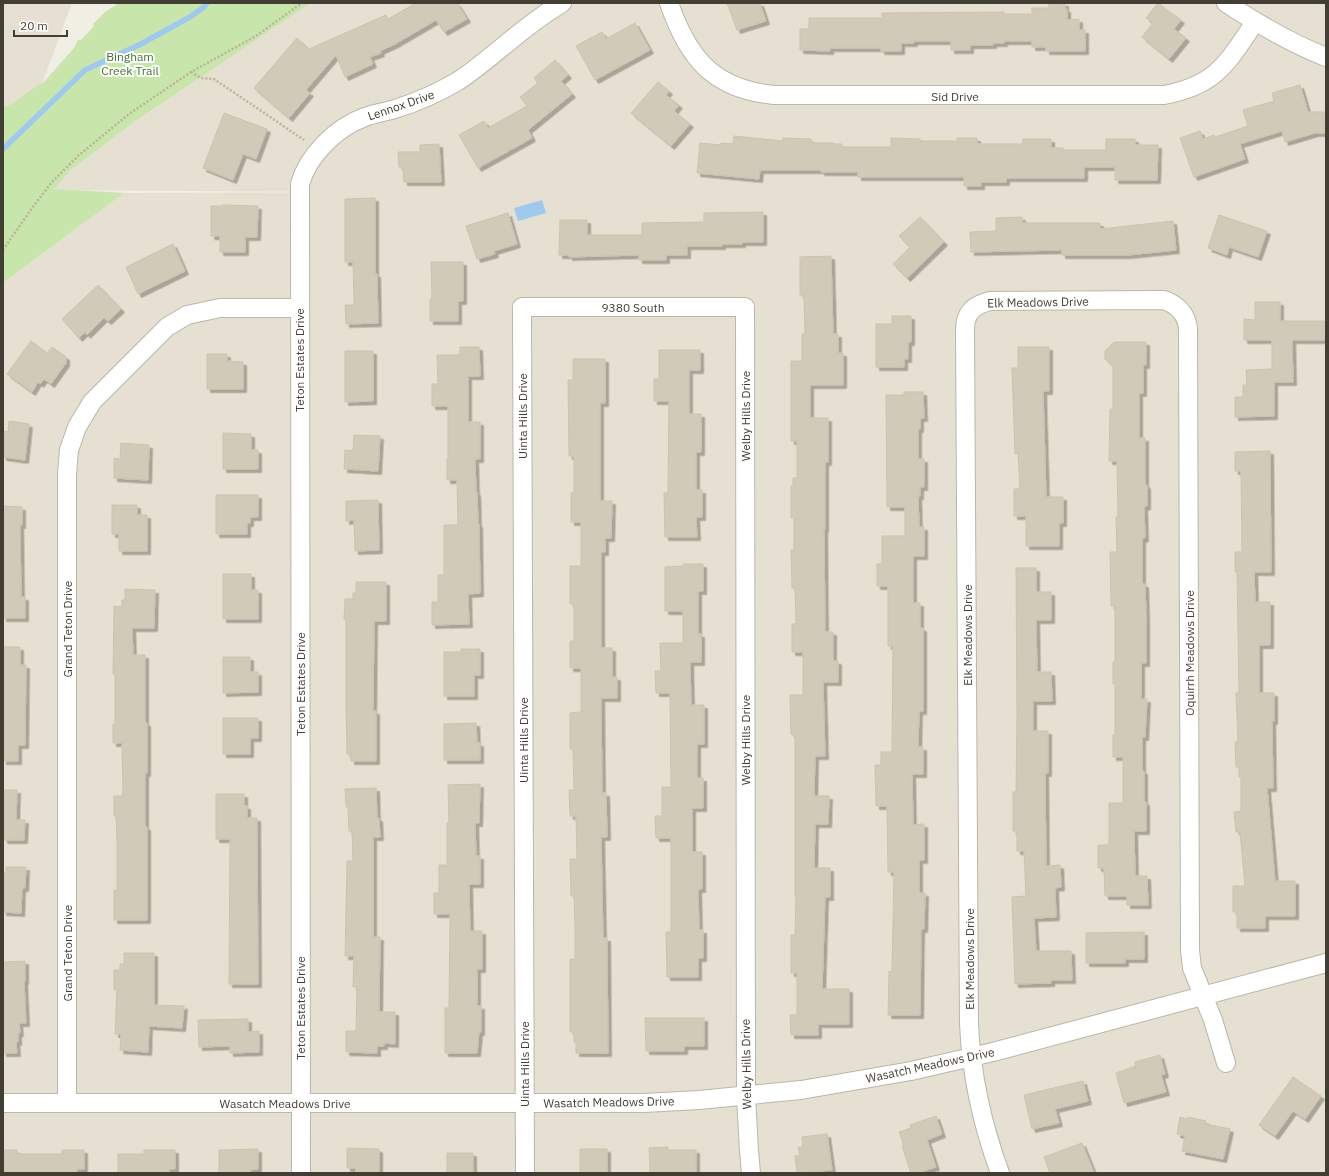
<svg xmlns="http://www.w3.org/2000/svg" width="1329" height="1176" font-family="'IBM Plex Sans',sans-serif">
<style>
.residential{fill:#e5e0d1}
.green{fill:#c8e5ac}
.water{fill:#9fcaee}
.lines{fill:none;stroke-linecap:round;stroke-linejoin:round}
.stream{stroke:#9fcaee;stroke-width:5.5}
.building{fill:#d2cab9;stroke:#cdc2ac;filter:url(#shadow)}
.street-casing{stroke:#bcb6a6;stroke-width:20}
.path{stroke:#beb298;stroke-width:2.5;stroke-dasharray:2 2;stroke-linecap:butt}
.street{stroke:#fff;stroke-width:18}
.labels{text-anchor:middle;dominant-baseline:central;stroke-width:4;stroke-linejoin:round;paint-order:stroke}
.park-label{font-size:12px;fill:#417329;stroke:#fff}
.street-label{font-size:12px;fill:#433e33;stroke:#fff}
</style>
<defs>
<filter id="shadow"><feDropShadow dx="3.5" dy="3.5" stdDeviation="0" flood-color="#0004"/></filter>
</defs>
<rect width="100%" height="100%" fill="#f1eee3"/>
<path class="residential" d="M3,3H72L42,84L3,116Z
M311,3H1326V1173H3V283L124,193L344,192L51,190L71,170L134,122Z"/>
<path class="green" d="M119,3H311L134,122L71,170L54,189L124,193L3,283V107L12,104L38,85L42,84L74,48L78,40H81L94,26L93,24L105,12Z"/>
<path class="water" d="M542,200L546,213L518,221L514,208Z"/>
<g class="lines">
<path class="stream" d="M3,149L85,70L139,45L190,17L204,7L207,3"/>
</g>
<path class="building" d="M416,3H457L467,19L444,32L436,20L395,44L380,51L381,53L370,57L373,64L345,77L336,55L306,90L310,93L289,118L254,88L297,38L309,49L386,15L388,19Z
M727,3H760L766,21L737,30Z
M1049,3H1065V9H1067V20L1079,19V30H1085V51H1046V47H1032V41H1004V43H993V45H970V50H951V41H914V43H901V51H881V48H830V51L800,50V29H809V18H882V13L1004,12V14H1032V8H1049Z
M1158,3L1181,20L1174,29L1186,38L1169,59L1142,37L1153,23L1146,18Z
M635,23L650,50L595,80L576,46L602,32L606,39Z
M555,60L568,75L561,81L572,94L528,130L532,138L478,168L459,135L484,121L488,128L527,106L520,97L538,83L534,78Z
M658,82L669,91L666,95L679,105L674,111L690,124L671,146L631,113Z
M1300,85L1308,112H1326V133H1315L1285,142L1282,131L1240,144L1245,159L1194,177L1180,138L1200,131L1203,139L1214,135L1215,137L1248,126L1243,110L1274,101L1272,93Z
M224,113L267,129L256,159L243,154L233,180L203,168Z
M734,136L783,141V138L811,139V143H834V144H842V147H891V138L920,139V141H957V138H977V144H1023V139H1051V148H1063V150H1106V139H1135V145H1158L1157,180H1115V167H1084V178H1006V182H981V186H964V177H858V172H821V170H760L759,179L697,173L700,143L721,145V143L733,144Z
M439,144L441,182H404L403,167H399L398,152H420V145Z
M375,198V274H377L378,323L346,324L345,305H354L353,262H345V199Z
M222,205L258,206L257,237H245V252H220V236H211V206H222Z
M763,212V242H742V244H722V246H687V255H666V260H639V255L569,257V255H559L560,220H587V235H642V223L704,222V213Z
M508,213L517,244L494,251L495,254L477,259L466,226Z
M1219,215L1267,231L1258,257L1229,247L1227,255L1208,248Z
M920,217L944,242L907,278L893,264L910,247L899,236Z
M1022,217V223H1100V229L1173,221L1176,250L1128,255H1062V250L971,252L970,232L996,231V218Z
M173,244L185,271L138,294L126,267Z
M831,256L833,334H838V353H843V385H810V418H828V462H825V529H824L825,632H833V661H838V682H823L825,756H815L814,796H829L828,824H815L814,868H830V897H825L822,989H849V1024H818V1035H791L790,1015H797V973H791V935H795L796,897H795V736L791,734L790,695H803V652H792V624H796L795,588H792L791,550H794V518H791V486H793V478H797V441H791V361H802V334H805L804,295H800V257Z
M431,262H463V301H458V321H430V299H432Z
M98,285L121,309L108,321L104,318L87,335L85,332L79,338L62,319Z
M1255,302H1280V321H1325V340H1292L1293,382H1274V416L1235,417V397H1243V385H1247L1246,370L1272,369V340H1244V319L1255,320Z
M892,316H911V342H908V359H904V367H876V324H892Z
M31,341L47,353L52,347L66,357V363L51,384L44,379L40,384L38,382L32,392L7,374Z
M1114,342H1146V365H1143V393H1139V438H1145V485H1147V506L1144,507L1145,538L1142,539V584H1145L1146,616V663H1141V699H1147L1145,737H1142V771H1144V802H1146V831H1134L1135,876H1147L1148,905H1127V896H1105L1104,868H1098V845H1109V803H1123V757H1113V735H1115V684H1113V662H1115V606H1111L1110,552H1117L1116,517H1118L1117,461H1109L1110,409H1113V366L1105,359V351Z
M460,347H479L480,376H468V422H480V459H475L476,492H477L478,524H479L480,593L468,594L469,624L432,625V602H438V575H444V525H458L457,480H447V459L448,458V406H432V384H438L437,355H460Z
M1018,347H1049V391H1043L1046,497H1063V523H1059V546H1026V516H1014V489H1020L1018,453L1015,454L1012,368H1018Z
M659,350H700V370H689V414H701V452H696V490H702V517H696L697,537H665L664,493H668L669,401H654V379H659Z
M345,351H373V401L345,402Z
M207,354H227V361L243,362V389H207Z
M573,359H605V403H600V501H612L611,538H605V552H601V648H612V677H617V698H601L602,793H606L607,837H601L603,938H607L608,1053H576V1042H574V1032H570V959H575V927L574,896H571L570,859H577L576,816H570L569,790H574L573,749H570V713L581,712V668H570V641H574V604H570V566H581V522H571V493H574V456H569L568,380H573Z
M904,392H923L924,418H920V429H918V459H924V487H920V496H918L919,527H924V556H913V603H920V628H923V711H919L918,747H923V774H912L913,825L924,824V860H919V893H925L924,929H921L920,1015H888L889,971L892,972L894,872H888L887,806H876L875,765H881V752H892L893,646H888V586H877V564H882V536H905V507H887L886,395H904Z
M9,421L29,424L25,460L3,457V431L8,432Z
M223,433L251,434V450H258V469H223Z
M354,435L380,436L378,471L344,469L345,450L353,451Z
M121,443L149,445L148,480L114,478V458L120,459Z
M1270,451L1271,572H1254L1255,602H1270V645H1259V693H1274V721H1272L1273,788H1267L1275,881H1295V916H1265V928H1237V912H1233V886H1245L1240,832H1236L1234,812L1241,811V777H1239V767H1236L1235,742L1238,741L1236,693H1239L1237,572H1235V552H1242L1241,471H1235V452Z
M216,495H258V517H250V523H247V534H216Z
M378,500L379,550L355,551L354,520L346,521V501Z
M112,505H137V515H147V551H119V534H112Z
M3,506L22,507V525H20L21,597H25V618H3Z
M683,564H703V591H698V634H701V662H690L691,705H704V744H697V778H703V808H692V852H702V889H698L699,930H703V958H698V977H667L666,932H671V838H656L655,816H662V787H671L670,693H656L655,671H661L660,643H683V611H665V567L683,566Z
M1016,568H1036V592H1051V620H1036L1037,672H1051L1052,701H1033V731H1048V773H1045L1046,866L1060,865L1061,887L1055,888L1056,917L1034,918L1036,951H1071L1072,980H1051V983L1015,984L1012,897L1026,896L1024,851H1017V831H1013V792H1016L1017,718Z
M223,574H251V590H258V619H223Z
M356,582H386V621H374L373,711H376V761H351V754H347L346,706V619H344L345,599H353V593H356Z
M125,589L155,590L154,628H132L133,655H145V723H147V773H145V827H147V920H114V890H117V840L116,816H114V796H123L122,743H113V724H115V674H113L114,606L122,607V600H125Z
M3,647H20V665H26L25,745H18V761H3Z
M461,649H480V675H474V696H444V652H461Z
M223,657H250V672H258V692L223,693Z
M223,718H258V738H250V754H223Z
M476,723L477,743H480V760H444V724Z
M480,784L479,823H475L476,856H480V884H469L470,931H482V969H477V1006H481V1032H479L477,1053H445V1008H449L450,914H434V893H439V865H447V823H449L448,785Z
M376,788L377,818H379L380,837H373V937H380L379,1012H395V1044L384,1043V1046H377V1053L346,1052V1031H356L357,987H353L354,956H345L347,861H353L352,831H349L348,807H346L345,789Z
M3,790H17L16,820H25L24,840H4V837H3Z
M216,794H244V806H247V818H257L258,984H229L230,839H216Z
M6,867H26L25,888H22L21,913L3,912V873H6Z
M1144,932V959H1125V963H1086V933Z
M124,953H154V1005L184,1006L182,1028L149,1026L148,1052L120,1050L121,1034H115L117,990H114V970H120V964H124Z
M25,961V981H24L26,1023H19L20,1033H18V1042H16L17,1053H3V962Z
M645,1018H704V1046H684V1051H646Z
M248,1019V1032L259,1031V1052L230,1053V1046L199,1047L198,1020Z
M1160,1055L1165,1074L1161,1075L1166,1092L1124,1103L1116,1073L1136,1066L1135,1062Z
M1293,1077L1321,1096L1305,1119L1293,1111L1275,1136L1259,1125Z
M1083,1081L1088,1101L1055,1109L1059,1123L1032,1129L1024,1095Z
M936,1116L942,1134L927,1140L936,1167L917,1173H911L902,1146H904L899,1132L911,1128L910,1125Z
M1180,1117L1187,1119L1188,1117L1206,1121L1205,1124L1230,1129L1223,1159L1182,1151L1185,1136L1177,1134Z
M827,1134L832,1170L797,1173L795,1156H800L798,1147H803L802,1137Z
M1082,1143L1094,1173H1050L1044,1157Z
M668,1147V1150H696V1173H650L649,1148Z
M347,1148L379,1149V1173H356V1168H347Z
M258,1149V1169L250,1170V1173H219V1150Z
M580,1149H607V1173H580Z
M3,1150H17V1154H62V1150H84V1169H77V1173H3Z
M144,1150H175V1169H169V1173H118V1154H144Z
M447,1153H473V1173H447Z"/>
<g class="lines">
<defs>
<path id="street" d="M669,3C688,58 713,89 774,95H1164C1217,85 1227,63 1255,22
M1226,3C1258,24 1290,43 1326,57
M3,1103H644L699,1100L801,1090L911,1071L993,1052L1326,963
M67,1103V474L69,450L77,427L92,402L167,327L187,315L220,308H299
M301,1173L300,184C308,155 337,127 365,117C375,113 385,112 395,109C417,102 438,93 458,81C475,70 490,57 506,44C524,29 542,15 562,3
M525,1173L522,307H745L746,1096L749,1151L751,1173
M1000,1173C982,1124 971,1075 969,1023L965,330C965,312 974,305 990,301L1164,300C1178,305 1187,315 1188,329L1190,950L1192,968L1213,1020L1226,1063"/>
</defs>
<use href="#street" class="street-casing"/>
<path class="path" d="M191,72L201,78L214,79L304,140
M3,250L32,208L52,182L78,156L129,114L191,72L256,36L302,3"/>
<use href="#street" class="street"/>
</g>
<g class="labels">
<g class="park-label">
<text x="130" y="56">Bingham<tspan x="130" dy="14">Creek Trail</tspan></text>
</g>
<g class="street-label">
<text x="955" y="96">Sid Drive</text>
<text transform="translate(401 105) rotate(-19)">Lennox Drive</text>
<text transform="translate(1038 302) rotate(-1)">Elk Meadows Drive</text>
<text x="633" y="307">9380 South</text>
<text transform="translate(299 360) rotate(-90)">Teton Estates Drive</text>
<text transform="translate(522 416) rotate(-90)">Uinta Hills Drive</text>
<text transform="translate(745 416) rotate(-90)">Welby Hills Drive</text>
<text transform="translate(67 629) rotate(-90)">Grand Teton Drive</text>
<text transform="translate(967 635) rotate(-90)">Elk Meadows Drive</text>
<text transform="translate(1189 653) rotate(-90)">Oquirrh Meadows Drive</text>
<text transform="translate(300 684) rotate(-90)">Teton Estates Drive</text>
<text transform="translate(523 740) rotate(-90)">Uinta Hills Drive</text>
<text transform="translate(745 740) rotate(-90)">Welby Hills Drive</text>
<text transform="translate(67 953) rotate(-90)">Grand Teton Drive</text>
<text transform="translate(969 959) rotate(-90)">Elk Meadows Drive</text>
<text transform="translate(300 1008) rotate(-90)">Teton Estates Drive</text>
<text transform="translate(524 1064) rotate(-90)">Uinta Hills Drive</text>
<text transform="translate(746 1064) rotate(-91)">Welby Hills Drive</text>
<text transform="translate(930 1065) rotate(-12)">Wasatch Meadows Drive</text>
<text transform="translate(609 1102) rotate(-1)">Wasatch Meadows Drive</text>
<text x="285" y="1103">Wasatch Meadows Drive</text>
</g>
</g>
<rect width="1329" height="1176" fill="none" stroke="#433e33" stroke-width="8"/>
<path d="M14 30v6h53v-6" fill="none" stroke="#433e33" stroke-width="2"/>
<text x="20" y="30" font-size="12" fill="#433e33" stroke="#ffffff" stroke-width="3" paint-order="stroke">20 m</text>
</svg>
